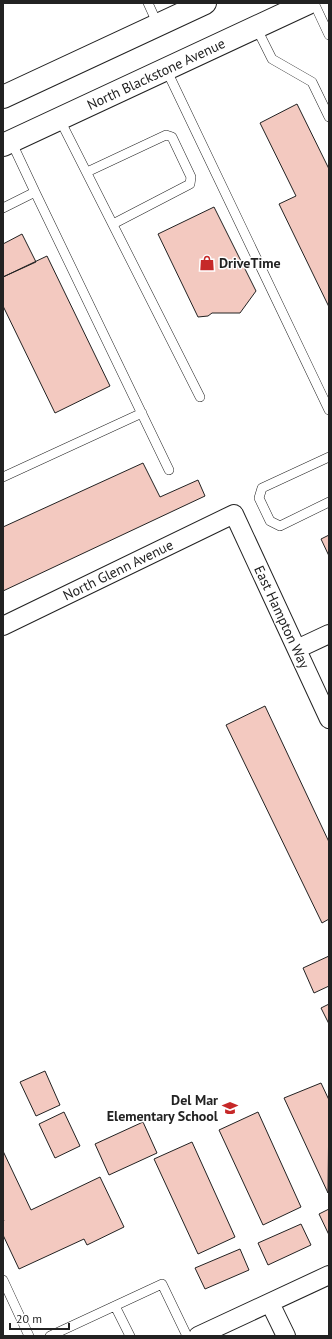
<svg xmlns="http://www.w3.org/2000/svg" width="332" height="1339" font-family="'PT Sans',sans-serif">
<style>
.building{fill:#f3c9c0;stroke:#222}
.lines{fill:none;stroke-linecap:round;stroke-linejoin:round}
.service-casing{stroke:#222;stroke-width:10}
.minor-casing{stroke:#222;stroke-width:20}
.primary-casing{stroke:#222;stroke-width:24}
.service{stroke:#fff;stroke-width:9}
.minor{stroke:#fff;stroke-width:18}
.primary{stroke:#fff;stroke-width:22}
.labels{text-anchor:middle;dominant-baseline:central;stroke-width:3;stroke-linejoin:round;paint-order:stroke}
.street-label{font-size:14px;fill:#222;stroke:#fff}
.poi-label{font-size:14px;font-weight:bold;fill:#222;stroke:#fff;text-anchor:start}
</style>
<rect width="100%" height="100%" fill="#fff"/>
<path class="building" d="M297,104L329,169V307L279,204L296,196L260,123Z
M214,207L256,291L240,313H212L208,316L198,317L158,234Z
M22,234L36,262L3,277V244Z
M47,256L110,386L55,413L3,306V277Z
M143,463L160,497L198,480L205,496L3,591V527Z
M329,535V556L321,539Z
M265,706L329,842V919L322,923L226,725Z
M329,956V986L314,993L303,968Z
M329,1004V1024L321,1008Z
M45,1071L60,1105L36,1116L20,1082Z
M321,1083L329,1100L328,1193L284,1098Z
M64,1112L80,1146L55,1158L39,1124Z
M258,1112L301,1207L263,1225L219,1130Z
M143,1122L157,1153L109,1175L95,1144Z
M192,1142L235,1237L198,1254L154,1159Z
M3,1151L31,1210L100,1177L124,1227L87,1245L84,1239L19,1269L3,1235V1222L4,1221L3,1219Z
M329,1209V1235L319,1214Z
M301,1224L311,1245L268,1265L258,1243Z
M240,1249L249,1270L205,1289L195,1268Z"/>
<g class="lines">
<defs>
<path id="service" d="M148,3L158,25
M314,3L329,35
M256,27L272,59L312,82L329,117
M166,69L329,410
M59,118L200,397
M87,172L166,135L172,137L191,177L190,184L113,224
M35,192L169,470
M3,208L35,192L11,141
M329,457L262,488L259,498L270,521L280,526L329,502
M3,477L142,413
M3,1280L29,1336
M115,1306L130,1336
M50,1336L162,1284L187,1336"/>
<path id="minor" d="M3,626L234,514L329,719
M297,649L329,634
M270,1303L286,1336
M198,1336L329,1275"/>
<path id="primary" d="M3,97L205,3
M3,145L308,3"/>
</defs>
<use href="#service" class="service-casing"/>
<use href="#minor" class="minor-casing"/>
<use href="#primary" class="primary-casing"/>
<use href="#service" class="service"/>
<use href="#minor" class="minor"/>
<use href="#primary" class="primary"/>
</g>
<defs>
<symbol id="shop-bare" viewBox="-9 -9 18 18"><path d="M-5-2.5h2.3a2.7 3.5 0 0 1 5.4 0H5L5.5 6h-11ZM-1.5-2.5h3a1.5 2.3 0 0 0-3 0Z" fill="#c62828" stroke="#fff" stroke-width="2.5" paint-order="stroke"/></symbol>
<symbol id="school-bare" viewBox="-9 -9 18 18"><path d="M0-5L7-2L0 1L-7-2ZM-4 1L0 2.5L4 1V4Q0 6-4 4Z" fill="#c62828" stroke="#fff" stroke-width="2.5" paint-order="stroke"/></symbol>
</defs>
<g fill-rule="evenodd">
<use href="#shop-bare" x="196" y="252" width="22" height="22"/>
<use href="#school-bare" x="219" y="1097" width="22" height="22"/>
</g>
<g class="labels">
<g class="street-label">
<text transform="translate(156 74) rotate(-25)">North Blackstone Avenue</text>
<text transform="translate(118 570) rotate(-26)">North Glenn Avenue</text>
<text transform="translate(282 617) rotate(65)">East Hampton Way</text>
</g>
<g class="poi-label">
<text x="219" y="263">DriveTime</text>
<text x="218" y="1100" text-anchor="end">Del Mar<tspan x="218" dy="16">Elementary School</tspan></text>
</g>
</g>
<rect width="332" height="1339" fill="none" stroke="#222222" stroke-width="8"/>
<path d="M10 1323v6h59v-6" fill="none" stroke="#222222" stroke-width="2"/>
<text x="16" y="1323" font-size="12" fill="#222222" stroke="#ffffff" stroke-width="3" paint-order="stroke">20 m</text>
</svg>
